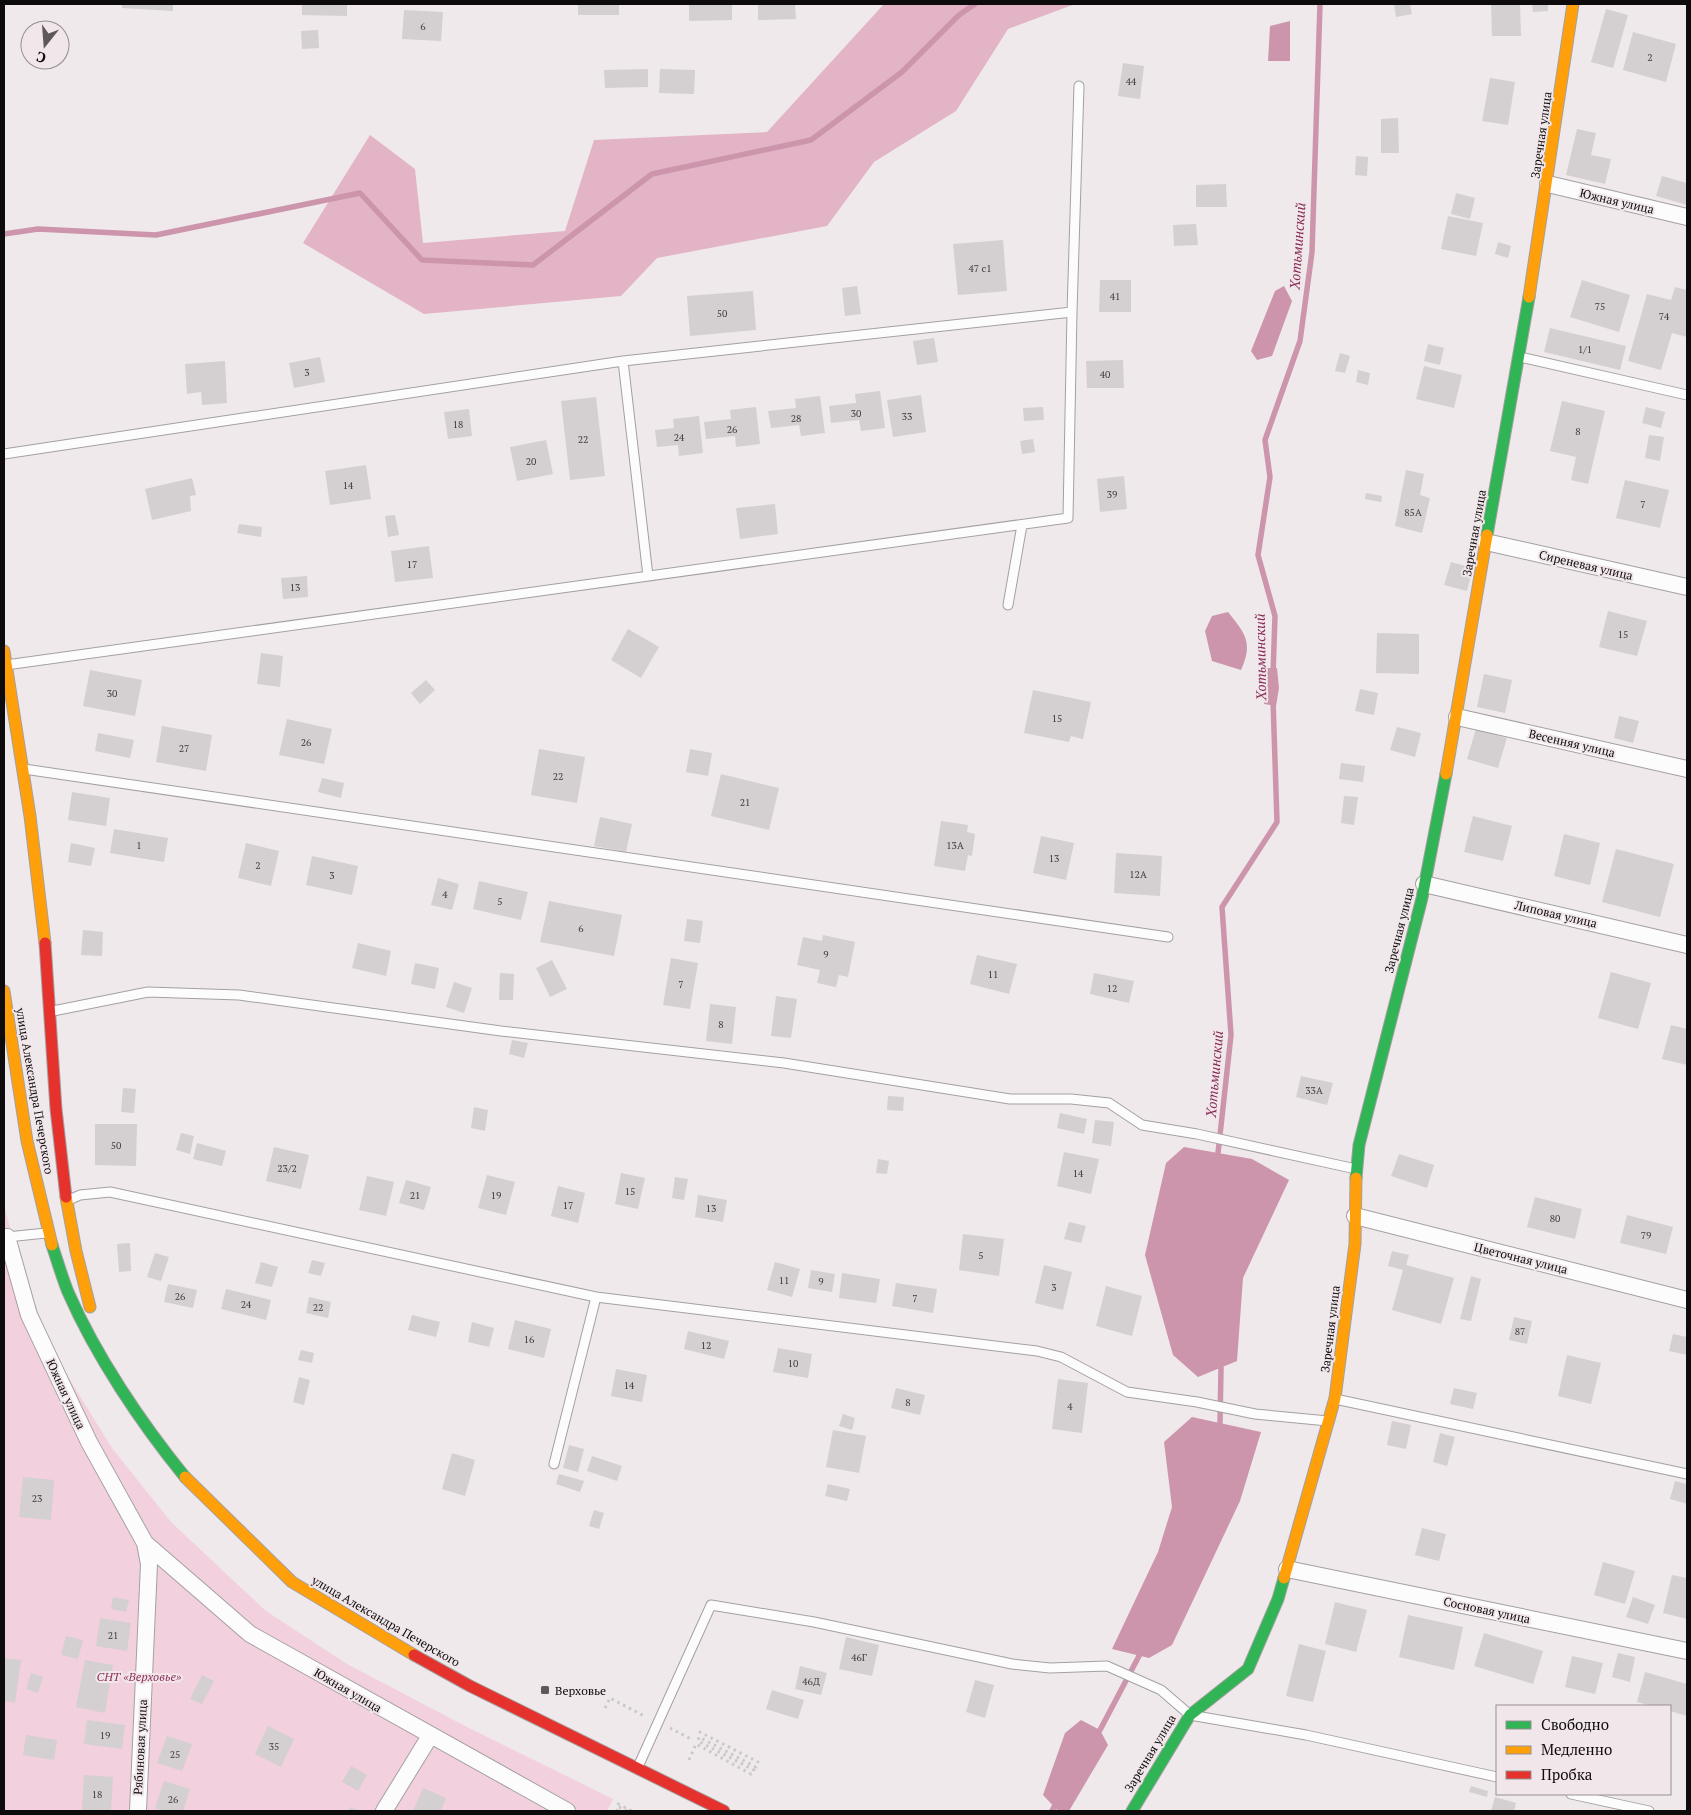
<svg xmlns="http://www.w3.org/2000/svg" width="1691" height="1815" font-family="'PT Serif',serif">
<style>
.green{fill:#f3d0dd}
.forest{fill:#e2b4c6}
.water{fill:#cc95ab}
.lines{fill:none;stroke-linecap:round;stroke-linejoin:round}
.stream{stroke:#cc95ab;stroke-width:5.5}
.building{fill:#d4cfd1}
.lane-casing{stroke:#a4a0a2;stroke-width:11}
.street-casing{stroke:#a4a0a2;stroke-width:18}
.fast-casing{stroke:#a4a0a2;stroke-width:13}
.slow-casing{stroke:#a4a0a2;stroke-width:13}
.jam-casing{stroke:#a4a0a2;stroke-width:13}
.path{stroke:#cac8c9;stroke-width:3;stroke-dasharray:2.5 4;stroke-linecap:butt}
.lane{stroke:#fdfcfc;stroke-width:9}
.street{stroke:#fdfcfc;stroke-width:16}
.fast{stroke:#30b455;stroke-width:11}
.slow{stroke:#ff9f0a;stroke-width:11}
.jam{stroke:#e5322d;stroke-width:11}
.poi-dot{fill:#5d595a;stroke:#f1e7ea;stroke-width:2}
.labels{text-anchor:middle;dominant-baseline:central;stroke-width:4;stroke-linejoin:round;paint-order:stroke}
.number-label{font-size:10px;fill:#403c3d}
.street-label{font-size:12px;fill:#0e0b0c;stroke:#f1e7ea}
.park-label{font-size:12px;font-style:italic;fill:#8c2f5a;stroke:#f1e7ea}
.poi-label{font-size:12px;fill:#0e0b0c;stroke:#f1e7ea;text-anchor:start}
.water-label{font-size:14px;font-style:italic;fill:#862a55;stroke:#f1e7ea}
</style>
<rect width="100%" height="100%" fill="#efe9eb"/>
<path class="green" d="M4,1207L29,1291L60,1364L112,1448L171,1522L266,1611L347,1664L467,1727L613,1799L607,1811H4Z"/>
<path class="forest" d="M884,4H1075L1008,29L956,111L874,162L827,226L657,258L621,296L424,314L303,243L370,135L415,169L423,243L565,231L594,140L767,132Z"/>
<path class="water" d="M1290,21V61H1268L1270,26Z
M1284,286L1292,301L1272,356L1257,360L1251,351L1275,291Z
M1228,612C1246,634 1253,643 1241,670L1212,661L1205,631L1212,616Z
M1267,668H1277L1279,688L1276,706L1264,704Z
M1184,1147L1252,1159L1289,1180L1243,1278L1237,1361L1198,1377L1173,1355L1145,1255L1166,1163Z
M1192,1417L1261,1432L1240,1501L1172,1645L1149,1658L1112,1649L1158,1552L1172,1507L1164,1442Z
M1081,1720L1100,1730L1108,1745L1069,1811H1058L1043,1795L1065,1733Z"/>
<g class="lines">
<path class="stream" d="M4,234L38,229L156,235L360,193L422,260L533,265L652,174L811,140L902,72L959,15L975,4
M1273,675L1275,616L1258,555L1270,477L1265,440L1300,341L1312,252L1320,4
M1218,1153L1231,1035L1222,907L1277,822L1273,699
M1220,1423L1221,1368
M1100,1730L1139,1656
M1052,1811L1054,1807"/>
</g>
<path class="building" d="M122,4H173V11L122,8Z
M302,4H347V16L302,15Z
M578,4H619V15H578Z
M689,4H732V20L689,21Z
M758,4H795L796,19L758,20Z
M1394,4H1410L1412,14L1396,17Z
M1491,4H1520L1521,36H1492Z
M1532,4H1548V11L1533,12Z
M1606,9L1628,15L1613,68L1591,62Z
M404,10L443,12L441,41L402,39Z
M318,30L319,48L302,49L301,31Z
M1633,32L1676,44L1666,82L1623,70Z
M1123,63L1144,66L1140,99L1118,96Z
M648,69V87L605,88L604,70Z
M660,69L695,70L694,94L659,93Z
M1490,78L1515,82L1508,125L1482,121Z
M1398,118L1399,153H1381V119Z
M1577,129L1596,133L1591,155L1611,159L1605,184L1566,175Z
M1356,156L1368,157L1367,176L1355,175Z
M1662,176L1687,183V205L1656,196Z
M1226,184L1227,207H1196V185Z
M1456,193L1475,198L1470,219L1451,214Z
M1448,216L1483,223L1476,256L1441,249Z
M1196,224L1198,245L1174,246L1173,225Z
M1003,240L1007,291L958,295L953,244Z
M1498,242L1511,246L1508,258L1495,254Z
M1100,280H1131V312H1099Z
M1582,280L1630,295L1619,332L1570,317Z
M857,286L861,314L845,316L842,288Z
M1675,287L1687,290V337L1672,333L1661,370L1628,361L1647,294L1671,300Z
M753,291L756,330L690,336L687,296Z
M1550,328L1626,346L1620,370L1544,352Z
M934,338L938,362L917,365L913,341Z
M1428,344L1444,348L1440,365L1424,361Z
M1340,353L1350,356L1345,373L1335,371Z
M320,357L325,382L294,388L289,363Z
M1123,360L1124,388H1087L1086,361Z
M225,361L227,403L202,405L201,392L187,394L185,364Z
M1424,366L1462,375L1454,408L1416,399Z
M1358,370L1370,373L1368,385L1356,382Z
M880,391L885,428L861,431L859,420L831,423L829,406L856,403L855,394Z
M921,395L926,432L893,437L887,400Z
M820,396L825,433L801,436L799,425L771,428L768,411L796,408L795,399Z
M596,397L605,476L570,480L561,401Z
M1562,401L1605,411L1588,484L1571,480L1576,457L1550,451Z
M756,407L760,444L736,447L735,436L706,439L704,422L731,419L730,410Z
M1043,407L1044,420L1024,421L1023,408Z
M1646,407L1665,412L1661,428L1642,423Z
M469,409L472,436L448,439L444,412Z
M699,416L703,453L679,456L678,445L657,447L655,430L674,428L673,419Z
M1649,435L1664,437L1660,461L1645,458Z
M1033,439L1035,452L1022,454L1020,441Z
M546,440L553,474L517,481L510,447Z
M366,465L371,499L330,505L325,471Z
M1406,470L1424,474L1420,495L1430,498L1422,533L1395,526Z
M1124,476L1127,509L1100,512L1097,479Z
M192,478L196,495L190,496L191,511L152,520L145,489Z
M1625,480L1669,490L1660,528L1616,518Z
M1366,493L1382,496L1381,502L1365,499Z
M775,504L778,534L740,539L736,508Z
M395,515L399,535L388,537L385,516Z
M239,524L262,527L261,537L237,533Z
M429,546L433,578L395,582L391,551Z
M1451,562L1473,568L1467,591L1444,585Z
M307,576L308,597L283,599L281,578Z
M1608,611L1647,621L1637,656L1599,647Z
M628,629L659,647L641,678L611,660Z
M1377,633L1419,634V674L1376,673Z
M261,653L283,656L280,687L257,684Z
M90,670L142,680L135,716L83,706Z
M1484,674L1512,680L1505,713L1477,707Z
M426,680L435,690L420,704L411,693Z
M1360,689L1378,693L1374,715L1355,711Z
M1033,690L1091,702L1083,739L1071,736L1069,742L1024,733Z
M1619,716L1639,721L1633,743L1614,738Z
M287,719L332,729L324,764L279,755Z
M162,726L212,735L206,771L156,762Z
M1397,727L1421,733L1415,757L1390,750Z
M1476,729L1507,738L1498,768L1467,759Z
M98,733L134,740L130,758L95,751Z
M539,749L585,757L577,803L531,795Z
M690,749L712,753L708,776L686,772Z
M1341,763L1365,766L1363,782L1339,779Z
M721,774L779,788L769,830L711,816Z
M322,778L344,783L341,798L318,792Z
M72,792L110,798L106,826L68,820Z
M1344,796L1358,797L1354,825L1341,823Z
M1473,816L1512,826L1503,861L1464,852Z
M600,817L632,824L626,852L594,846Z
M941,821L968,825L967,832L975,834L972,856L968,855L965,871L934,866Z
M114,829L168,838L164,862L110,853Z
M1564,834L1600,843L1590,885L1554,876Z
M1041,836L1074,843L1066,880L1033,873Z
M71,843L95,848L91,866L68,862Z
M246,843L279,851L271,886L238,878Z
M1616,849L1674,864L1660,917L1602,902Z
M1116,853L1162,856L1160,896L1114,893Z
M312,856L358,866L352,895L306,885Z
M438,878L459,884L452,910L431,905Z
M479,881L528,892L521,920L473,909Z
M549,901L622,915L614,956L540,942Z
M687,919L703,921L700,943L684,941Z
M83,930L103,932L102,956L81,955Z
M823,935L855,942L848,977L839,975L836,987L817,983L820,970L797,965L803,937L822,941Z
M358,943L391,951L386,976L352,968Z
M977,955L1017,964L1009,994L970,984Z
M671,958L698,963L690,1009L663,1005Z
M552,960L567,989L550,997L536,968Z
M415,963L439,968L435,989L411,984Z
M1611,972L1651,983L1638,1029L1598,1018Z
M500,973L514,974L513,1000H499Z
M1094,973L1134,981L1129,1003L1090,994Z
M454,982L472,988L464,1013L446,1007Z
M776,996L797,999L791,1038L771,1036Z
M710,1004L736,1007L732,1044L706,1041Z
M1671,1025L1687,1029V1065L1662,1059Z
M512,1040L528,1043L524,1058L509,1054Z
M1301,1076L1333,1083L1327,1105L1296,1097Z
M123,1088L136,1089L134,1113L121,1112Z
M888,1096L904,1097L903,1111L887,1110Z
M474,1107L488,1110L485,1131L471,1128Z
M1060,1113L1087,1119L1084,1134L1057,1128Z
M1095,1120L1114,1122L1111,1146L1092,1143Z
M95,1124H137L136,1166L95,1165Z
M181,1133L194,1136L190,1154L176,1150Z
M197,1143L226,1151L222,1166L193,1159Z
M274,1147L309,1155L301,1189L266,1181Z
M1064,1152L1099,1159L1091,1194L1057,1186Z
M1399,1154L1434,1165L1427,1188L1391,1176Z
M878,1159L889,1161L887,1174L876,1173Z
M621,1173L645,1178L638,1209L615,1204Z
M487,1175L515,1182L506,1215L478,1208Z
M367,1176L394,1182L386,1216L359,1210Z
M675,1177L688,1179L684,1200L672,1198Z
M406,1180L431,1187L424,1210L399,1203Z
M558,1186L585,1193L578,1223L551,1216Z
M698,1195L727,1200L723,1222L695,1217Z
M1535,1197L1582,1209L1575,1239L1527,1227Z
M1627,1215L1673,1227L1666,1254L1620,1243Z
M1069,1222L1086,1226L1081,1243L1064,1239Z
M963,1234L1004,1239L999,1276L959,1270Z
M130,1243L131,1271L119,1272L117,1244Z
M1392,1251L1409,1255L1406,1265L1454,1278L1441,1324L1392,1310L1403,1270L1388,1266Z
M155,1253L169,1257L161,1281L147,1277Z
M312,1260L325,1263L321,1276L308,1273Z
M261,1262L278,1267L272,1287L255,1283Z
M775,1262L800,1269L792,1297L767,1290Z
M1044,1265L1072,1272L1063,1310L1035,1303Z
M811,1270L835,1274L832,1292L808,1288Z
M842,1273L880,1279L876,1303L839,1298Z
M1471,1276L1481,1279L1471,1321L1460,1319Z
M896,1283L937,1289L933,1313L892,1306Z
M168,1284L197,1290L193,1308L164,1302Z
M1106,1286L1142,1296L1132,1336L1096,1326Z
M226,1289L271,1300L266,1320L221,1309Z
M309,1297L331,1302L328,1318L306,1313Z
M412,1315L440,1322L436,1337L408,1330Z
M1514,1317L1532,1321L1527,1344L1509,1340Z
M515,1320L551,1329L544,1358L508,1349Z
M472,1322L494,1328L489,1347L468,1342Z
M688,1331L729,1341L724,1359L684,1349Z
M1673,1334L1687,1337V1355L1669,1351Z
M778,1348L812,1354L808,1378L773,1372Z
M301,1350L314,1353L312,1363L298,1360Z
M1567,1355L1601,1363L1591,1404L1558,1396Z
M616,1369L647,1375L642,1402L611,1396Z
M299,1377L310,1380L304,1405L293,1402Z
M1058,1379L1088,1383L1082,1433L1052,1429Z
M896,1388L925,1395L920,1415L891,1408Z
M1454,1388L1477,1393L1473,1409L1450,1404Z
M843,1414L855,1418L852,1430L839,1426Z
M1392,1421L1411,1425L1406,1449L1387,1445Z
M833,1430L866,1436L859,1473L826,1467Z
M1440,1433L1455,1437L1447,1466L1433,1462Z
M569,1445L584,1449L578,1472L563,1468Z
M452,1453L475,1460L465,1496L442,1489Z
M592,1456L622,1466L617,1481L587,1471Z
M559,1474L584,1481L580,1492L556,1484Z
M23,1477L54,1480L51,1520L19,1517Z
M1675,1481L1687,1484V1504L1670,1499Z
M828,1484L850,1489L847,1501L825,1496Z
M594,1510L604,1513L599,1529L589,1526Z
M1422,1528L1446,1534L1439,1561L1415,1555Z
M1603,1562L1635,1571L1625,1604L1594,1595Z
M1672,1575L1687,1578V1619L1663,1613Z
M113,1597L129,1600L126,1612L111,1609Z
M1633,1597L1655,1605L1648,1624L1626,1617Z
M1335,1602L1367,1610L1356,1652L1325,1644Z
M1408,1615L1463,1627L1454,1670L1399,1657Z
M100,1618L131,1623L127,1651L96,1646Z
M1484,1633L1543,1651L1533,1684L1474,1666Z
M66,1636L83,1640L78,1659L61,1655Z
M846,1637L879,1645L872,1676L839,1669Z
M1299,1644L1326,1651L1313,1702L1286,1696Z
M1618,1653L1635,1657L1630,1682L1612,1677Z
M1572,1656L1603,1663L1595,1694L1565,1687Z
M4,1658L21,1660L15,1703L4,1701Z
M85,1660L113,1665L105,1713L76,1707Z
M800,1666L827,1673L821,1695L795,1689Z
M1645,1672L1687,1684V1716L1670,1711V1706H1652L1637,1702Z
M31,1673L43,1677L38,1693L26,1689Z
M202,1675L214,1681L202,1704L190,1699Z
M975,1680L994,1685L985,1718L966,1712Z
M772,1690L804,1700L798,1719L766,1709Z
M87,1720L125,1725L122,1749L84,1744Z
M268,1726L294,1739L281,1767L255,1754Z
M26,1735L57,1740L54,1760L23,1755Z
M167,1736L192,1744L182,1771L157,1763Z
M351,1766L367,1775L358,1791L342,1782Z
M84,1775L113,1777L111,1811H82Z
M164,1781L190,1789L183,1811H164L155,1808Z
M1471,1786L1488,1791L1487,1797L1469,1792Z
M423,1788L446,1798L441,1811H413Z
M1495,1797L1516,1803L1514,1811H1491Z
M350,1807L360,1811H348Z"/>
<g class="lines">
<defs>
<path id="lane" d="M1520,357L1687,395
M623,361L648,576
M4,454L623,361L1072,312L1079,86
M1008,605L1022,525
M6,665L1068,518L1072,312
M24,769L1168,937
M53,1011L148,992L239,995L501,1031L784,1063L1010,1099H1071L1109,1103L1142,1125L1197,1134L1356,1169
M69,1200L80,1195L110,1192L596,1297L1037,1351L1061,1357L1127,1392L1197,1402L1255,1414L1328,1421
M7,1237L46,1233
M1335,1399L1687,1474
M554,1464L596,1297
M637,1769L711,1605L814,1622L1012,1664L1050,1668L1107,1666L1161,1690L1190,1715L1306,1735L1497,1777
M1571,1794L1649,1811"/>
<path id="street" d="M1548,184L1687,217
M1486,542L1687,587
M1457,717L1687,769
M1424,884L1687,945
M1355,1216L1687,1300
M4,1237H7L29,1315L89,1442L145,1543L149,1564L138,1811
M145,1543L250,1634L567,1811
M1287,1569L1687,1651
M384,1811L430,1736"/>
<path id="fast" d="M1487,535L1529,297
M1356,1178L1359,1145L1422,898L1446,774
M52,1245C57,1260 62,1277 68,1292C96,1356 141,1423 185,1477
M1132,1811L1190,1715L1248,1669L1278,1599L1284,1578"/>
<path id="slow" d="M1529,297L1573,4
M4,651L30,816L45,943
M1446,774L1487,535
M4,991L27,1141L52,1245
M66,1197L76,1251L90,1307
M185,1477L292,1582L414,1655
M1284,1578L1335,1398L1355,1244L1356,1178"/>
<path id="jam" d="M45,943L56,1109L66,1197
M414,1655L470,1686L724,1811"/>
</defs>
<use href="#lane" class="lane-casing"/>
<use href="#street" class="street-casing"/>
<use href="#fast" class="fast-casing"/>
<use href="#slow" class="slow-casing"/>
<use href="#jam" class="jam-casing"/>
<path class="path" d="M605,1708L610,1698L646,1717
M670,1728L691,1739
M689,1760L696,1744L751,1774L754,1770L698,1741L699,1737L756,1767L758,1762L696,1730
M618,1811L615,1810L618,1809
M627,1811L617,1806L618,1804L632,1811"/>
<use href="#lane" class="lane"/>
<use href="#street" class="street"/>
<use href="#fast" class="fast"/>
<use href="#slow" class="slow"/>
<use href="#jam" class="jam"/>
</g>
<rect class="poi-dot" x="540" y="1685" width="10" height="10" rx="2.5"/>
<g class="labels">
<g class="number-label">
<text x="423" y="26">6</text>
<text x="1650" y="57">2</text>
<text x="1131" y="81">44</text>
<text x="980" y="268">47 с1</text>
<text x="1115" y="296">41</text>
<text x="1600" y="306">75</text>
<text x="722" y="313">50</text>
<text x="1664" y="316">74</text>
<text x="1585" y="349">1/1</text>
<text x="307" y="372">3</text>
<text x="1105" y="374">40</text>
<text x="856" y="413">30</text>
<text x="907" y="416">33</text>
<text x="796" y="418">28</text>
<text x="458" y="424">18</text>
<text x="732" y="429">26</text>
<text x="1578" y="431">8</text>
<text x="679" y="437">24</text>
<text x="583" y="439">22</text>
<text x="531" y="461">20</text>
<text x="348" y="485">14</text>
<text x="1112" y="494">39</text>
<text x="1643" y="504">7</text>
<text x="1413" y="512">85А</text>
<text x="412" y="564">17</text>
<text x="295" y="587">13</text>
<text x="1623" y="634">15</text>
<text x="112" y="693">30</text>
<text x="1057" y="718">15</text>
<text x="306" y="742">26</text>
<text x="184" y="748">27</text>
<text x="558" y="776">22</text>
<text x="745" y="802">21</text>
<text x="139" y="845">1</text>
<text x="955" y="845">13А</text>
<text x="1054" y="858">13</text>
<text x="258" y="865">2</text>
<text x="1138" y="874">12А</text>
<text x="332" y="875">3</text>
<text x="445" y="894">4</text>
<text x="500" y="901">5</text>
<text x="581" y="928">6</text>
<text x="826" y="954">9</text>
<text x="993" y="974">11</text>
<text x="681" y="984">7</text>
<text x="1112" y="988">12</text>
<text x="721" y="1024">8</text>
<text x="1314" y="1090">33А</text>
<text x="116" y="1145">50</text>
<text x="287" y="1168">23/2</text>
<text x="1078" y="1173">14</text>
<text x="630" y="1191">15</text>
<text x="415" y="1195">21</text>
<text x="496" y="1195">19</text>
<text x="568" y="1205">17</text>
<text x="711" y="1208">13</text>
<text x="1555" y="1218">80</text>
<text x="1646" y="1235">79</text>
<text x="981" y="1255">5</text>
<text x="784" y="1280">11</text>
<text x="821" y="1281">9</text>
<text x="1054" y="1287">3</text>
<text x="180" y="1296">26</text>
<text x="915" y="1298">7</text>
<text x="246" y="1304">24</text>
<text x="318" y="1307">22</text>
<text x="1520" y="1331">87</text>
<text x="529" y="1339">16</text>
<text x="706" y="1345">12</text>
<text x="793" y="1363">10</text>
<text x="629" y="1385">14</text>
<text x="908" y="1402">8</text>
<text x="1070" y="1406">4</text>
<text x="37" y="1498">23</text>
<text x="113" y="1635">21</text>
<text x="859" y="1657">46Г</text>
<text x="811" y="1681">46Д</text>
<text x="105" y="1735">19</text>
<text x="274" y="1746">35</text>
<text x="175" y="1754">25</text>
<text x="97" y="1794">18</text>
<text x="173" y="1799">26</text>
</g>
<g class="street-label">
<text transform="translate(1541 135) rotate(-82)">Заречная улица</text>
<text transform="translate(1617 201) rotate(13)">Южная улица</text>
<text transform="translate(1474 533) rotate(-80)">Заречная улица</text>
<text transform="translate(1586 565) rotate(13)">Сиреневая улица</text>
<text transform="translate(1572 743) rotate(13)">Весенняя улица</text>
<text transform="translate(1556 914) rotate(13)">Липовая улица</text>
<text transform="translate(1399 930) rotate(-76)">Заречная улица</text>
<text transform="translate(35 1091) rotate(80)">улица Александра Печерского</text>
<text transform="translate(1521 1258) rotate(14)">Цветочная улица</text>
<text transform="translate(1330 1329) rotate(-83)">Заречная улица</text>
<text transform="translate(66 1394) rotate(65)">Южная улица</text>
<text transform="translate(1487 1610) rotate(12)">Сосновая улица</text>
<text transform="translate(386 1621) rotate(30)">улица Александра Печерского</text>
<text transform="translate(348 1690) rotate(30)">Южная улица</text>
<text transform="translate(140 1747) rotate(-87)">Рябиновая улица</text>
<text transform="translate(1150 1753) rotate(-59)">Заречная улица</text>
</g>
<g class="park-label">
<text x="139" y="1676">СНТ «Верховье»</text>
</g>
<g class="poi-label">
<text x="555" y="1690">Верховье</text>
</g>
<g class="water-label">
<text transform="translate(1297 246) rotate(-86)">Хотьминский</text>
<text transform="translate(1260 657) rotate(-91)">Хотьминский</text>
<text transform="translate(1214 1074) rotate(-85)">Хотьминский</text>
</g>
</g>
<rect width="1691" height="1815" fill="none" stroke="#0e0b0c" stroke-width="10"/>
<rect x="1496" y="1705" width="175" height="90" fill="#f1e7ea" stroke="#968f91"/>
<rect x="1506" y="1721" width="25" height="8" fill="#30b455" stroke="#968f91"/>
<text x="1541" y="1730" font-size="15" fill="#0e0b0c">Свободно</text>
<rect x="1506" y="1746" width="25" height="8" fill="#ff9f0a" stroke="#968f91"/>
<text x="1541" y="1755" font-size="15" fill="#0e0b0c">Медленно</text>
<rect x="1506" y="1771" width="25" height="8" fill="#e5322d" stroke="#968f91"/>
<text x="1541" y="1780" font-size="15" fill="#0e0b0c">Пробка</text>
<g transform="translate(45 45) rotate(197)"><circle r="24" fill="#f1e7ea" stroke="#968f91"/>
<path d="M0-4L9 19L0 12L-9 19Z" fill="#5d595a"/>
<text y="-8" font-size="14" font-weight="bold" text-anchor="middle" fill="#0e0b0c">С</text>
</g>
</svg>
